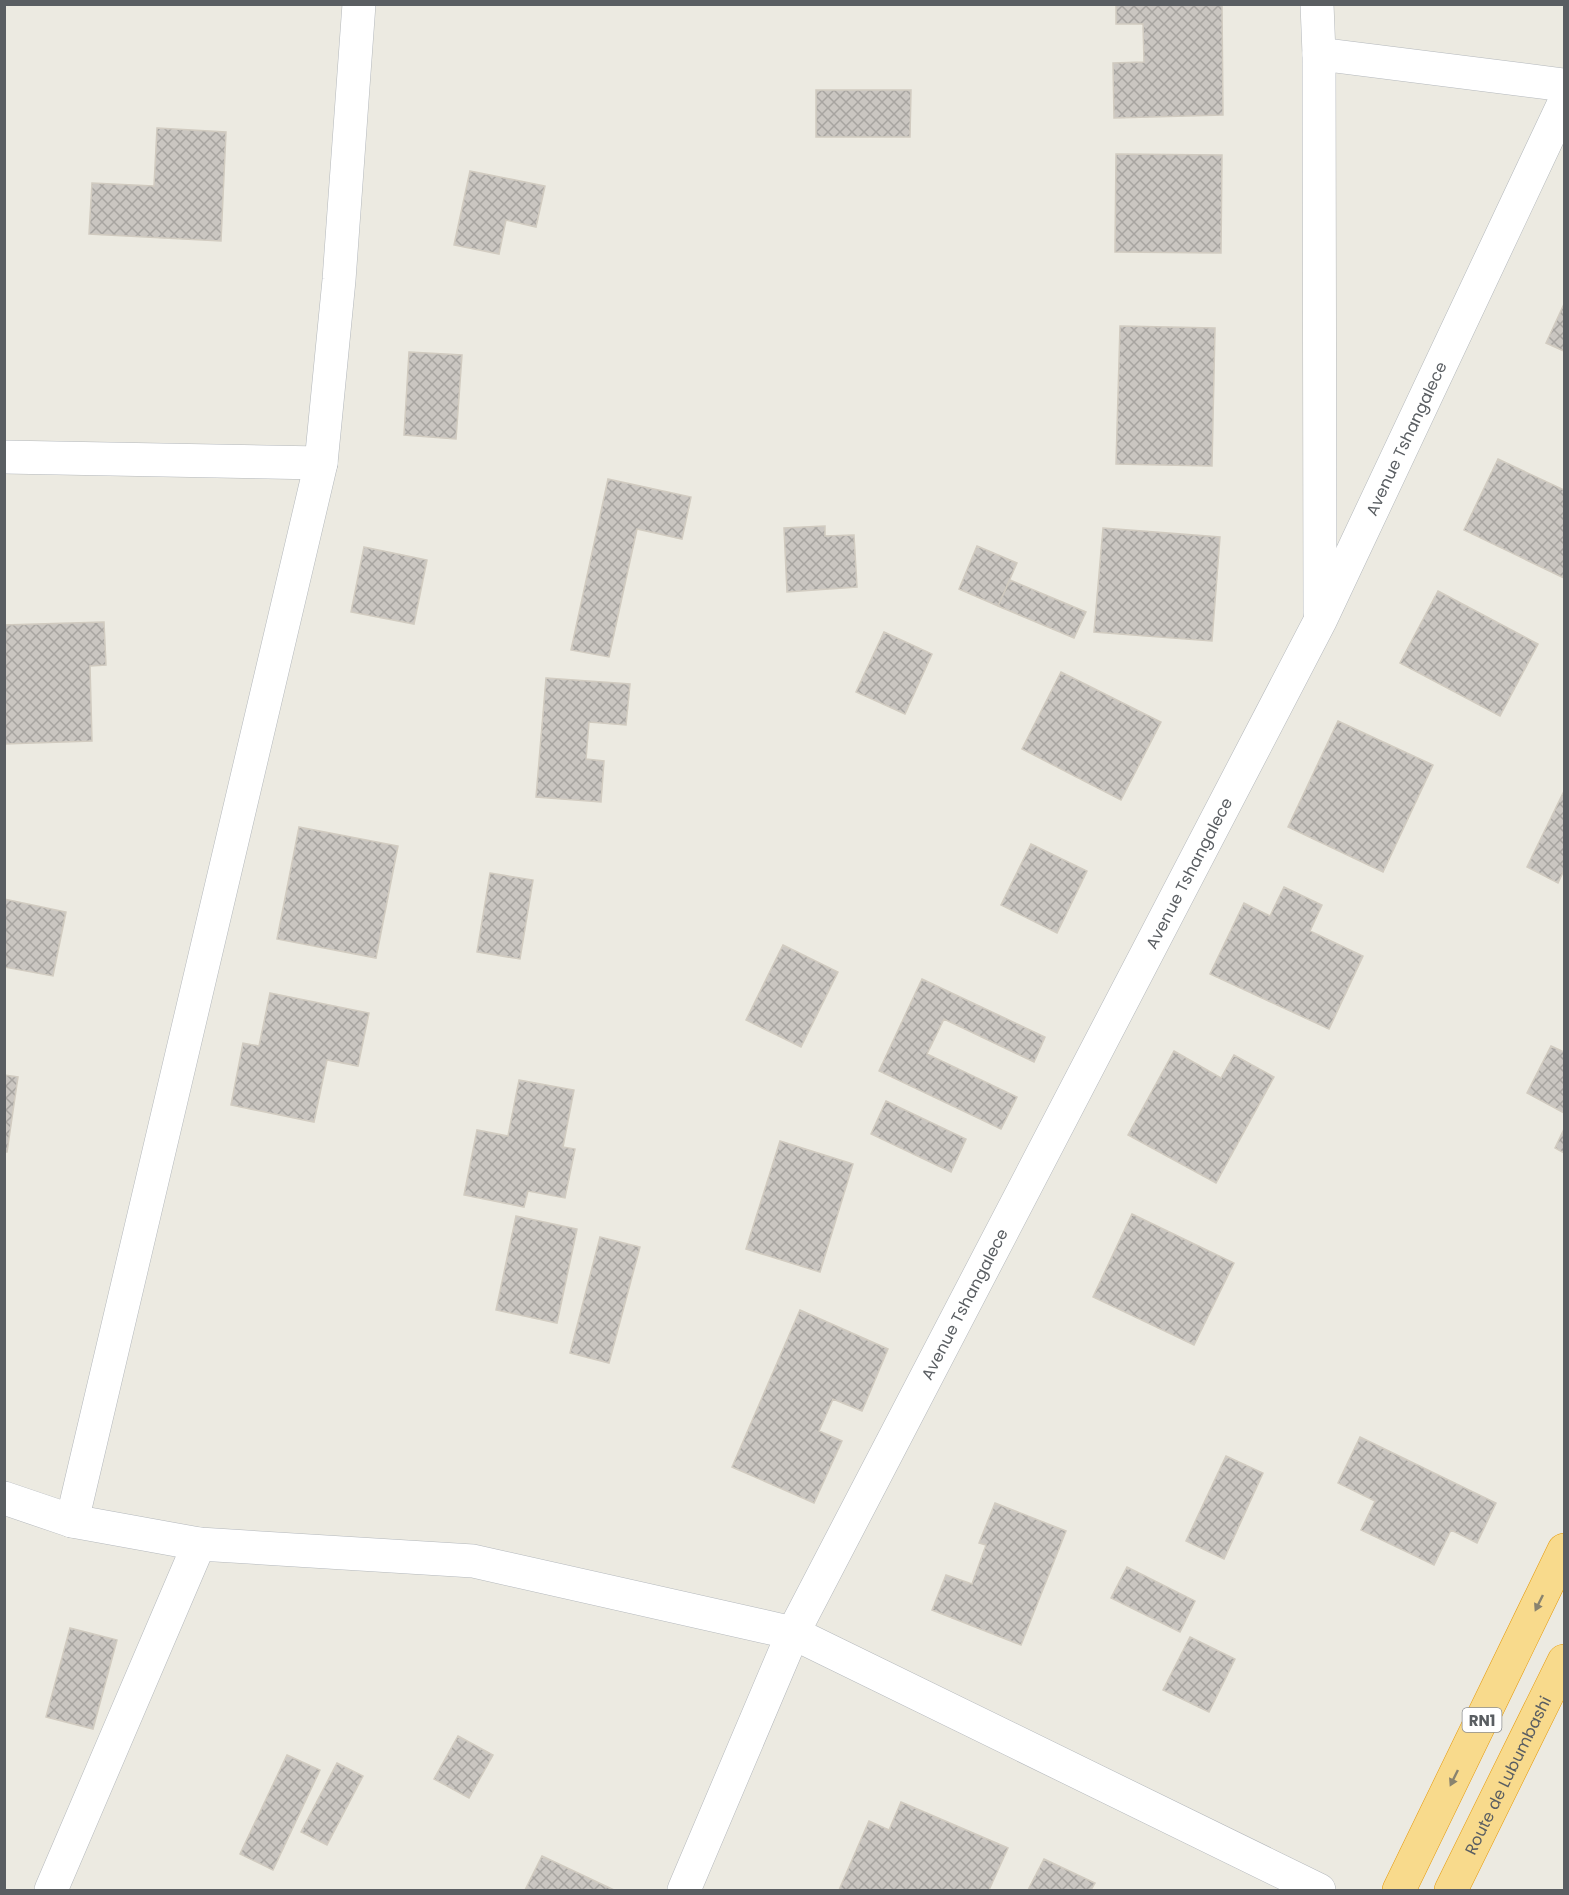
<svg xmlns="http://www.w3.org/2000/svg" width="1569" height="1895" font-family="Poppins,sans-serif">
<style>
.building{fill:url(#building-cross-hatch);stroke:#d1cbc0;stroke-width:1.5}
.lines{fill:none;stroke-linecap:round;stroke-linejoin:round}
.minor-casing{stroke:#b4b8bc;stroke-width:34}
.highway-casing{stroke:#e59909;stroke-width:34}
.minor{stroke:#fff;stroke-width:33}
.highway{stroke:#f8da8c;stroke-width:33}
.oneway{fill:#89836f}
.labels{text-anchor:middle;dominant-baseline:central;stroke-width:4.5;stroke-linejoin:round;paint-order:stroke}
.shield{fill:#fff;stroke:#8c8e91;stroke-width:1.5}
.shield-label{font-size:15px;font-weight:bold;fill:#5a5e62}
.street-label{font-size:16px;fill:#5a5e62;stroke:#fff}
</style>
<defs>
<pattern id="building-cross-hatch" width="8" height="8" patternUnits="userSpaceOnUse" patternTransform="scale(1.5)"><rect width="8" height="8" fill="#cac6c1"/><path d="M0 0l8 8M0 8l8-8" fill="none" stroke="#a7a4a0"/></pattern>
</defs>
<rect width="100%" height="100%" fill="#eceae1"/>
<path class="building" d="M1116,4H1222L1223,115L1114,118L1113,63L1144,62L1143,24H1116Z
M816,90H911L910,137H816Z
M157,128L226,132L221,241L89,234L92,183L154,186Z
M1116,154L1222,155L1221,253L1115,252Z
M470,171L545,186L536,227L506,220L499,254L454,245Z
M1564,304V351L1546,343Z
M1120,326L1215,328L1212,466L1116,464Z
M409,352L462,355L456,439L404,435Z
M1498,459L1564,490V578L1464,530Z
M608,479L691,497L682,539L637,529L609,657L571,650Z
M825,526V536L854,535L857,587L787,592L784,528Z
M1103,528L1220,537L1212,641L1094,632Z
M977,546L1017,563L998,606L959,589Z
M364,547L427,560L414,624L351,612Z
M1010,580L1086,612L1074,638L998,606Z
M1438,591L1538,644L1500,716L1400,663Z
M104,622L106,665L90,666L92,741L4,744V625Z
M884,632L932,654L905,714L856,692Z
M1061,672L1161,722L1121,800L1022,749Z
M546,678L630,684L626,725L589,722L586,759L604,761L601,802L536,797Z
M1338,721L1433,765L1383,872L1288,827Z
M1564,791V870L1558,883L1527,867Z
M299,827L398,846L376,958L277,939Z
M1031,844L1087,871L1057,933L1001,905Z
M490,873L533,880L520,959L477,952Z
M1284,887L1322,905L1310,931L1363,956L1329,1029L1210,974L1244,903L1270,916Z
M4,899L66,912L53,976L4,967Z
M783,945L838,972L801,1047L746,1020Z
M922,979L1045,1037L1034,1062L944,1019L927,1054L1017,1097L1001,1129L879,1071Z
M270,993L369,1013L358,1066L327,1060L314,1122L231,1105L243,1043L259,1046Z
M1551,1046L1564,1052V1113L1527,1093Z
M1174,1051L1221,1078L1234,1055L1274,1077L1216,1183L1128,1135Z
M4,1075L18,1077L7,1152H4Z
M519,1080L574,1090L563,1147L575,1149L565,1198L528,1191L524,1207L464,1195L477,1130L508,1136Z
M886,1101L966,1139L951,1172L871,1134Z
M1564,1129V1153L1555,1148Z
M780,1141L853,1164L820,1272L746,1249Z
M1132,1214L1234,1263L1194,1345L1093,1297Z
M516,1216L577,1229L557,1323L496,1310Z
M600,1237L640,1247L609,1363L570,1353Z
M800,1310L888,1349L862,1411L833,1399L819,1431L842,1441L814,1503L732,1467Z
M1360,1437L1496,1503L1477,1543L1451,1530L1434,1565L1361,1530L1375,1501L1338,1483Z
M1226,1456L1263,1473L1224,1559L1186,1541Z
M995,1503L1066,1531L1021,1645L932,1610L946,1575L972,1584L986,1545L979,1543Z
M1127,1567L1195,1601L1180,1632L1111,1598Z
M70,1628L117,1640L93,1729L46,1717Z
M1190,1637L1235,1659L1209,1712L1163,1690Z
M458,1736L493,1755L469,1798L434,1779Z
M287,1755L320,1770L273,1870L240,1854Z
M337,1763L363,1776L327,1845L301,1832Z
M901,1802L1008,1848L989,1890H839L869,1821L889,1830Z
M542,1856L614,1890H525Z
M1044,1859L1095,1883L1091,1890H1028Z"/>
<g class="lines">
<defs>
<g id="minor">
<path d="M1317,4L1319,54L1320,613"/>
<path d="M1319,54L1564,85"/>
<path d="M4,457L321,463"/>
<path d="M4,1498L72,1521L199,1544L473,1561L793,1633L1319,1890"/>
<path d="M72,1521L321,463L339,280L359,4"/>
<path d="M51,1890L199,1544"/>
<path id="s1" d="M684,1890L793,1633L1320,621L1564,103"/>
</g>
<g id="highway">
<path d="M1399,1890L1564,1550"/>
<path id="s2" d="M1451,1890L1564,1661"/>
</g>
</defs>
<use href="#minor" class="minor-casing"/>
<use href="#highway" class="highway-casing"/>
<use href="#minor" class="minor"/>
<use href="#highway" class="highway"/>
</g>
<defs><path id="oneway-solid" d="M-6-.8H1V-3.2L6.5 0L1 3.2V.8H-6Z" transform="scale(1.5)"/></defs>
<g class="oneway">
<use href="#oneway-solid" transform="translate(1539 1603) rotate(116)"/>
<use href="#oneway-solid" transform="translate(1454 1778) rotate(116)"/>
</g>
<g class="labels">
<rect class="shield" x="1462.5" y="1708" width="39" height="24" rx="4.5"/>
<g class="shield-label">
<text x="1482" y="1720">RN1</text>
</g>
<g class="street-label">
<text stroke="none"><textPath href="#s1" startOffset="1622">Avenue Tshangalece</textPath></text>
<text stroke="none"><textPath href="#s1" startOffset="1136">Avenue Tshangalece</textPath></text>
<text stroke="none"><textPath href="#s1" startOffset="650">Avenue Tshangalece</textPath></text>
<text stroke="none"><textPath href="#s2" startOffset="128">Route de Lubumbashi</textPath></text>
</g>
</g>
<rect width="1569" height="1895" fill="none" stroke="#5a5e62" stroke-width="12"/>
</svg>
